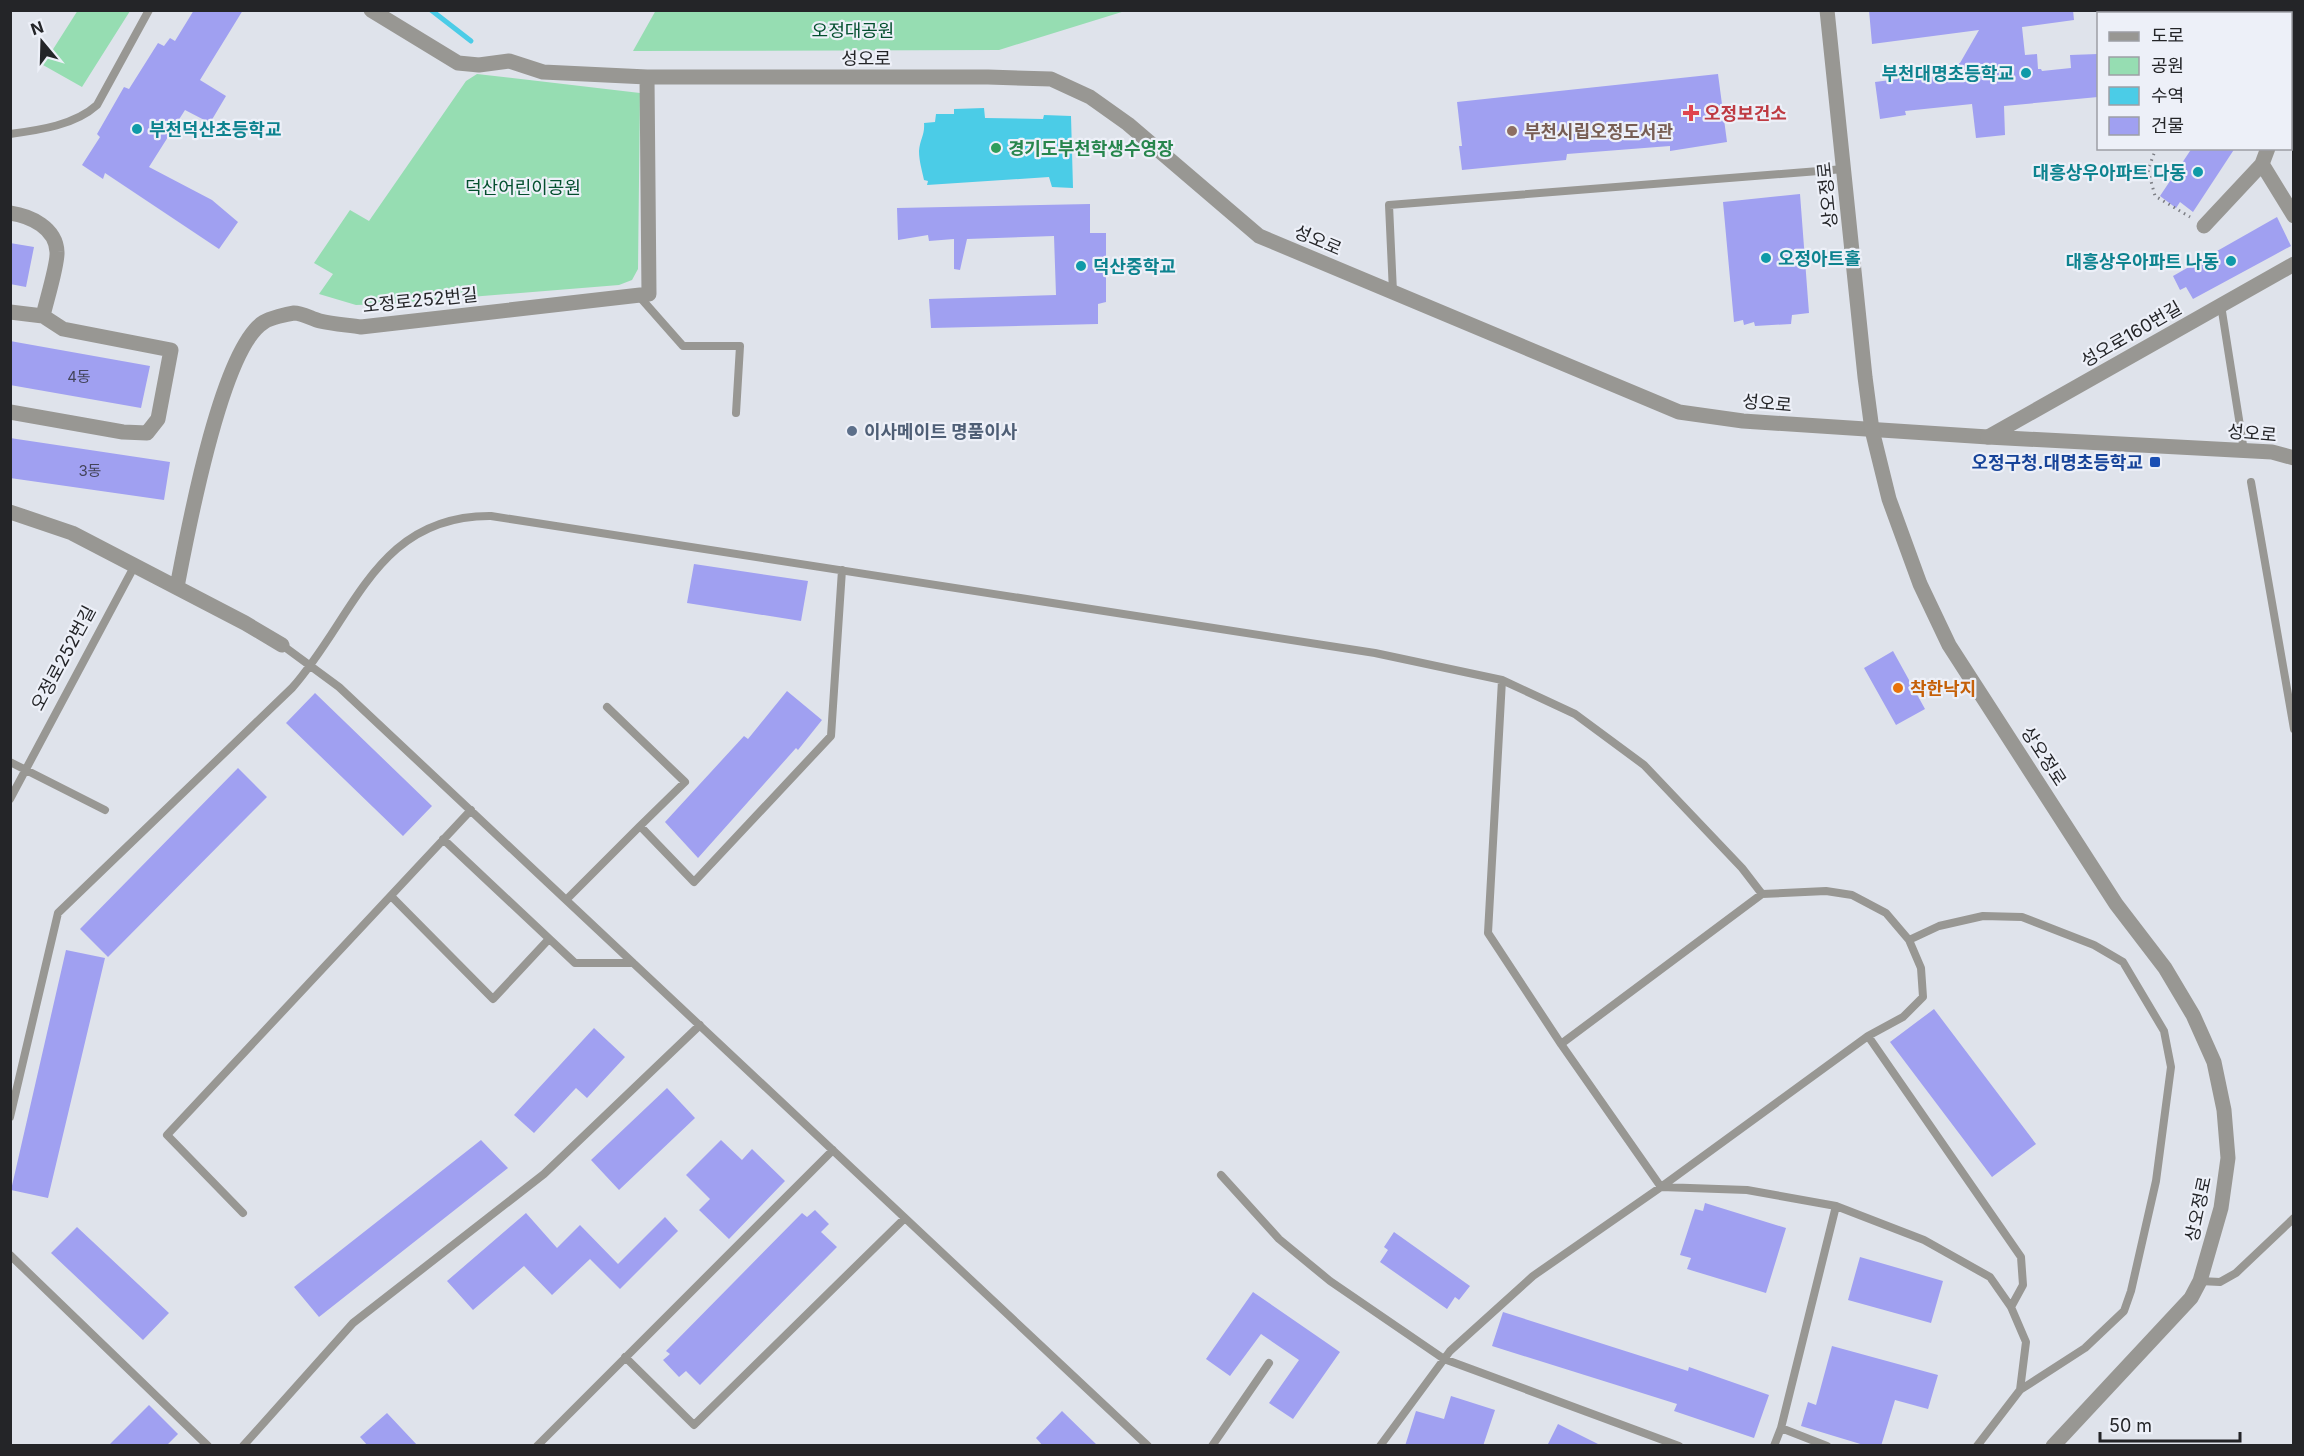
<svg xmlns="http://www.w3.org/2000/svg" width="2304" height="1456" font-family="Inter,'Noto Sans KR',sans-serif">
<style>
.green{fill:#96ddb2}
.water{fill:#4bcce7}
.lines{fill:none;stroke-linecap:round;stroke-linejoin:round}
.stream{stroke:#4bcce7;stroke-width:5}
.building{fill:#a0a0f1}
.path{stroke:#7c7e84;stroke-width:3;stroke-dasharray:1.5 4.5;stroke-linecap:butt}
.service{stroke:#989793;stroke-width:8}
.minor{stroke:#989793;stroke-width:15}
.tertiary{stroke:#989793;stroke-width:15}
.culture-dot{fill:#0f9aa8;stroke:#edf0f8;stroke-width:2}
.health-dot{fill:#e0444e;stroke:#edf0f8;stroke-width:2}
.education-dot{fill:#8d6e63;stroke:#edf0f8;stroke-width:2}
.leisure-dot{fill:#2e9e5b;stroke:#edf0f8;stroke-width:2}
.service-dot{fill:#5c6f8a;stroke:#edf0f8;stroke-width:2}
.transit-dot{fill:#1a4fb4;stroke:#edf0f8;stroke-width:2}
.food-dot{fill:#e8710a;stroke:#edf0f8;stroke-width:2}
.labels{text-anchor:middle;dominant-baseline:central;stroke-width:4.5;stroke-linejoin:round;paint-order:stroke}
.number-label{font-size:15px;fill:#43445a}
.park-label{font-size:18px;fill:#034f2e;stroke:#edf0f8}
.street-label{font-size:18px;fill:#242528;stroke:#edf0f8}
.culture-label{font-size:18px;font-weight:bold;fill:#0d838f;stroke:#edf0f8;text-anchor:end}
.health-label{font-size:18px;font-weight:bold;fill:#be3a42;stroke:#edf0f8;text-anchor:start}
.education-label{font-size:18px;font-weight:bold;fill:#785e54;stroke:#edf0f8;text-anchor:start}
.leisure-label{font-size:18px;font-weight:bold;fill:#27864d;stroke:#edf0f8;text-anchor:start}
.service-label{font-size:18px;font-weight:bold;fill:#4e5e75;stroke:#edf0f8;text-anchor:start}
.transit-label{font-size:18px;font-weight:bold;fill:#164399;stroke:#edf0f8;text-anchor:end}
.food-label{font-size:18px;font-weight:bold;fill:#c56008;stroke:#edf0f8;text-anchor:start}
</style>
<rect width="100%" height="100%" fill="#dfe3eb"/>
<path class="green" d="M78,10L130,11L82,87L43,65Z
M656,10H1125V11L999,50L633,51Z
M477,74L640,93L638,269L632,280L619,285L384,304L356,305L319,294L333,274L314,263L350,210L369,221L466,81Z"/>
<path class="water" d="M984,108L985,118L1043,119L1044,115L1071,116L1073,188L1052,187L1049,177L927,185L928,181L924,180C922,170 919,161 919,151C920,139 925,135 924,123L935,122L936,114H954V109Z"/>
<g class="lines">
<path class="stream" d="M431,10L471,41"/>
</g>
<path class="building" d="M194,10H243L200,80L226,96L210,123L185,110L149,167L212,200L238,222L219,249L105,173L103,179L82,165L100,137L97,134L124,87L129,89L158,43L164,46L170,38L175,41Z
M1869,10H2073L2074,20L2022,27L2025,55L2037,54L2038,69H2041L2042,71L2071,68L2070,55L2098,54V97L2004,106L2005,135L1976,138L1972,104L1905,111L1906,115L1880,119L1875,82L1898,79L1897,67L1924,65L1926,78L1954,75L1953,63H1960L1979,30L1872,44Z
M1718,74L1727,142L1670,151V146L1567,154L1566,160L1462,170L1459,146H1462L1457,102Z
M2192,148H2235L2193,212L2180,202L2176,208L2160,196Z
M1800,194L1809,313L1792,315L1791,324L1755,326L1754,322L1744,325L1743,320L1734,322L1723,202Z
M1090,204V233H1106V302L1098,304V324L931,328L929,299L1056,295L1054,236L967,239L960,270L954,269V239L929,241L928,235L898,240L897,208Z
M2277,217L2291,246L2193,299L2186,287L2180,290L2173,276Z
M10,243L34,247L26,287L10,284Z
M10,341L150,366L141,408L10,385Z
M10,438L170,462L164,500L10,478Z
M694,564L808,581L801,621L687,603Z
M1893,651L1925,709L1896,725L1864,668Z
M787,691L822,720L798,750L796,748L698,858L665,822L744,736L748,739Z
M315,693L432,806L403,836L286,723Z
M238,768L267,797L108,957L80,929Z
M66,950L105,958L48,1198L11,1190Z
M1934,1009L2036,1144L1992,1177L1890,1042Z
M594,1028L625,1057L587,1098L576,1088L534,1133L514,1115Z
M667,1088L695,1118L619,1190L591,1160Z
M481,1140L508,1168L319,1317L294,1287Z
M721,1140L742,1160L752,1149L785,1181L729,1239L699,1210L710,1199L686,1175Z
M1705,1203L1786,1228L1766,1293L1687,1269L1691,1258L1680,1255L1695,1209L1703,1211Z
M815,1210L829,1224L821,1232L837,1247L700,1385L686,1371L679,1377L663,1360L670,1354L666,1351L802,1213L807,1217Z
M526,1213L557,1248L580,1225L618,1264L665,1217L678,1231L620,1289L590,1259L552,1295L524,1266L473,1310L447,1281Z
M77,1227L169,1313L143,1340L51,1253Z
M1394,1232L1470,1286L1459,1300L1455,1297L1447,1309L1380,1262L1388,1250L1384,1247Z
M1860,1257L1943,1281L1931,1323L1848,1300Z
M1253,1292L1340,1352L1293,1419L1269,1403L1299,1360L1261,1334L1230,1376L1206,1359Z
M1503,1312L1688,1371L1689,1367L1769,1395L1754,1438L1674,1411L1677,1404L1492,1346Z
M1832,1346L1938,1375L1928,1409L1895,1400L1881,1446H1867L1801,1426L1808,1402L1816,1405Z
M1451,1396L1495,1410L1483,1446H1405L1416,1411L1444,1419Z
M149,1405L178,1434L166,1446H108Z
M1062,1411L1098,1446H1043L1036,1438Z
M387,1413L418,1446H368L360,1437Z
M1558,1424L1602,1446H1547Z"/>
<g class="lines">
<path class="path" d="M2228,14L2230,10
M2156,148L2148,170L2155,196L2190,217"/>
<path class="service" d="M10,134C40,130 75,125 97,105L149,10
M1393,292L1389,205L1844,169
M638,295L683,346H740L736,413
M2221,305L2244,451
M2251,482L2294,729
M282,645L339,687L1148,1446
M1502,680L1488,933L1561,1044L1661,1187L1747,1190L1836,1206L1924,1240L1990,1277L2011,1307L2026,1342L2020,1390L1977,1446
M607,707L685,782L640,826
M10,762L105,810
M10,799L135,565
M443,839L575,963H633
M391,896L493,999L548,940
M566,900L640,826L694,882L831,736L842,570
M1909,940L1939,926L1983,916L2022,917L2094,945L2123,962L2164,1031L2171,1067L2156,1181L2131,1291L2124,1311L2085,1348L2020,1390
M1868,1036L2021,1257L2023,1285L2011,1307
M10,1117L58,913L292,688C355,617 376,515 491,516L1375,653L1502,680L1575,714L1644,765L1742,868L1762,894
M1221,1175L1279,1239L1330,1281L1444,1359L1679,1446
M243,1213L167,1135L471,810
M10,1255L208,1446
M2200,1281L2220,1282L2236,1273L2294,1218
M625,1357L694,1425L905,1218
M1781,1428L1827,1446
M243,1446L353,1323L544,1174L700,1025
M537,1446L833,1150
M1212,1446L1269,1363
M1380,1446L1450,1351L1533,1276L1661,1187L1868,1036L1903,1017L1923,997L1921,968L1909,940L1886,913L1852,895L1826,891L1762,894L1561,1044
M1774,1446L1781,1428L1836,1206"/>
<path class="minor" d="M371,10L458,63L479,65L509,61L543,72L647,77H988L1051,79L1090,97L1128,124L1259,236L1679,412L1743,421L1988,437
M2290,91L2294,84
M2268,148L2262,164L2294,216
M10,213C31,216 56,228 57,252C58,264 46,302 43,316
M2204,226L2262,164
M10,312L43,316L63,329L171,350L158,419L147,433L123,432L10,412
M10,512L72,533L245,623L282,645
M177,587C187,535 221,348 264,322C270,318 287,314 294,313C302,313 312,319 320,321C333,324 348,325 361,327L649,294L647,77"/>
<path class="tertiary" d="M1827,10L1865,377L1872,430L1889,499L1920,584L1949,645L2116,904L2165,968L2193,1015L2214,1062L2224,1110L2228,1158L2221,1208L2200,1281L2191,1298L2053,1446
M1988,437L2294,264
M1988,437L2272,452L2294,458"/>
</g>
<g class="culture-dot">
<circle cx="2026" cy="73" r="6"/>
<circle cx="137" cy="129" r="6"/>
<circle cx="2198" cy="172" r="6"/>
<circle cx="1766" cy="258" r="6"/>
<circle cx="2231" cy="261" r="6"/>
<circle cx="1081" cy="266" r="6"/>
</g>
<path class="health-dot" d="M1688 104h6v6h6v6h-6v6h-6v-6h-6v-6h6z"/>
<circle class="education-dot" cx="1512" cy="131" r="6"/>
<circle class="leisure-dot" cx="996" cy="148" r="6"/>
<circle class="service-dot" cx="852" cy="431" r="6"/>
<rect class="transit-dot" x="2149" y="456" width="12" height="12" rx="3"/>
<circle class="food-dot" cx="1898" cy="688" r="6"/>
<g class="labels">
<g class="number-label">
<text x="79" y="376">4동</text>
<text x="90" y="470">3동</text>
</g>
<g class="park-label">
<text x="853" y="30">오정대공원</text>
<text x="523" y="187">덕산어린이공원</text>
</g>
<g class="street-label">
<text x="866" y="58">성오로</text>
<text transform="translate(1827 195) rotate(-96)">상오정로</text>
<text transform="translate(1318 240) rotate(23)">성오로</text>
<text transform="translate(420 300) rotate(-6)">오정로252번길</text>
<text transform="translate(2131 334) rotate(-30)">성오로160번길</text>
<text transform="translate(1767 403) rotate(5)">성오로</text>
<text transform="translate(2252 433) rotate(5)">성오로</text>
<text transform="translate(63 658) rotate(-62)">오정로252번길</text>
<text transform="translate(2044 756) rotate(57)">상오정로</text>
<text transform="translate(2198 1209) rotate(-78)">상오정로</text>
</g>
<g class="culture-label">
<text x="2014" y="73">부천대명초등학교</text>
<text x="149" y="129" text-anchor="start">부천덕산초등학교</text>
<text x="2186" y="172">대흥상우아파트 다동</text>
<text x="1778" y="258" text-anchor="start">오정아트홀</text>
<text x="2219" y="261">대흥상우아파트 나동</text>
<text x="1093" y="266" text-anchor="start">덕산중학교</text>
</g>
<g class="health-label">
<text x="1704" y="113">오정보건소</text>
</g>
<g class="education-label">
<text x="1524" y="131">부천시립오정도서관</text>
</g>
<g class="leisure-label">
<text x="1008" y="148">경기도부천학생수영장</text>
</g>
<g class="service-label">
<text x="864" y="431">이사메이트 명품이사</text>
</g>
<g class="transit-label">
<text x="2143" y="462">오정구청.대명초등학교</text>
</g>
<g class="food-label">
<text x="1910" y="688">착한낙지</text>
</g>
</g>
<rect width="2304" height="1456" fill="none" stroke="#242528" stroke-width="24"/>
<rect x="2097" y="12" width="195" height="138" fill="#edf0f8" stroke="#9d9fa5" stroke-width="1.5"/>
<rect x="2109" y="32" width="30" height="9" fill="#989793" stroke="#9d9fa5" stroke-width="1.5"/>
<text x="2151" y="42" font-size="18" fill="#242528">도로</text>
<rect x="2109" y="57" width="30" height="18" fill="#96ddb2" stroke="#9d9fa5" stroke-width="1.5"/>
<text x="2151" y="72" font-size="18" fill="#242528">공원</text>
<rect x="2109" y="87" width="30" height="18" fill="#4bcce7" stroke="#9d9fa5" stroke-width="1.5"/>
<text x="2151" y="102" font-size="18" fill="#242528">수역</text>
<rect x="2109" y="117" width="30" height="18" fill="#a0a0f1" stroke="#9d9fa5" stroke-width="1.5"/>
<text x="2151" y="132" font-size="18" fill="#242528">건물</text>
<g transform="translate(42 42) rotate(341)" stroke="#edf0f8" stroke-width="4.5" paint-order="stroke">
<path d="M0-4.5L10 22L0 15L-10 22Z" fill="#242528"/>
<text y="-9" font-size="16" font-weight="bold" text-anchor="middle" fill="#242528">N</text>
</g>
<path d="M2100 1432v9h140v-9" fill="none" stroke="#242528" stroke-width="3"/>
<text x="2109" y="1432" font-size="18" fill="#242528" stroke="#edf0f8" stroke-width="4.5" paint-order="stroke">50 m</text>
</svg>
